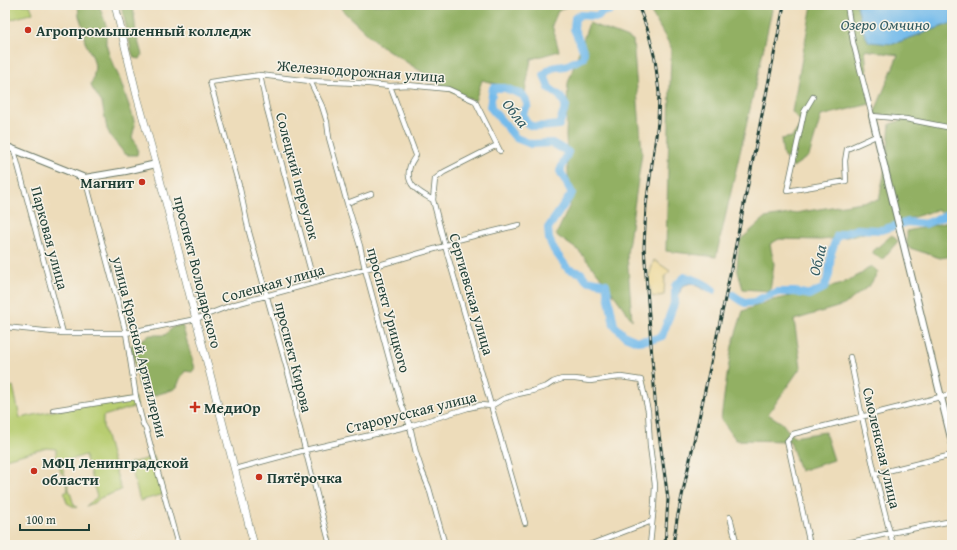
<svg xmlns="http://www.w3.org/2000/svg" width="957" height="550" font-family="'Gentium Book Plus',serif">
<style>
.green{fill:#b8cd71;stroke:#6c8552}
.forest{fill:#92b063;stroke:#58764c}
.sand{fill:#eeda9e;stroke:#868c69}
.water{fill:#74bbeb;stroke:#4a7c90}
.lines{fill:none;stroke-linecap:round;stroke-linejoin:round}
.river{stroke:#74bbeb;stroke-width:8}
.street-casing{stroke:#677563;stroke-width:6}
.secondary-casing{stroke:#677563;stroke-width:8}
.primary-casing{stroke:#677563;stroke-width:8}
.street{stroke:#fff;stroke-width:4.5}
.secondary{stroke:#fff;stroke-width:6}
.primary{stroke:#fff;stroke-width:7}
.rail-casing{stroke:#1f3d34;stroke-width:3}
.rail{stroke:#f7f3e8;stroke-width:1.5;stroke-dasharray:4.5;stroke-linecap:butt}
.poi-dot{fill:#c8321e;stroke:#f7f3e8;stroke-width:1.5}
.labels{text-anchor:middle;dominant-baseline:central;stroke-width:3;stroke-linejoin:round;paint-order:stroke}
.poi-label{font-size:15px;font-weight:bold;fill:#1f3d34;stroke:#f7f3e8;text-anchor:start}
.street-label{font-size:15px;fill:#1f3d34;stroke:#f7f3e8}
.water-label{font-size:16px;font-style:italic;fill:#345c62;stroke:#f7f3e8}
</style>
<rect width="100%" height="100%" fill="#f7f3e8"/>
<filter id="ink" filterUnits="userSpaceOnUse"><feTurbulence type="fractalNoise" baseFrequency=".025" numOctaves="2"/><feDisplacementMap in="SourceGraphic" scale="8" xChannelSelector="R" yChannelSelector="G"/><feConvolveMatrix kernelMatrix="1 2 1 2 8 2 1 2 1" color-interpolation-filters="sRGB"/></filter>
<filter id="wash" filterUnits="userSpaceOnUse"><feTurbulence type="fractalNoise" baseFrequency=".012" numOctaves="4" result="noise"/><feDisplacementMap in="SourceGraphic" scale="16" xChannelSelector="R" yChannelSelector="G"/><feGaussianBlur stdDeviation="0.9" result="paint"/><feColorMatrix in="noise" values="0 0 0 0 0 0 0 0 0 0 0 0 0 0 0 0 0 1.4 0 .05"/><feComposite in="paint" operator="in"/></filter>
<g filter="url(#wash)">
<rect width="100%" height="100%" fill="#eddcba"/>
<path class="green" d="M12,5H30L33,13L6,21L5,17V7Z
M13,386L20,418L53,411L135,398L137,406L103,416V426L121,490L100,498L96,502L86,506L97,497L85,455L61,463L74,505L77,507L76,508L67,503L64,493L68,491L64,474L61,473L56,455V449L47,448L5,459V389Z
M154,457L164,494L140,501L130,463Z"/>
<path class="forest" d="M78,5H99L106,25V44L110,57L119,77L133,117L135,125L132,137L138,149L137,155H128L125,154L111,137L107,129L102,103L92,88L91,84L93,80L95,66L93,58L85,42L84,37L85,33L79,16Z
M121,5H133L136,33L142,55L140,59L134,58L131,50L128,34Z
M341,5H570L558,11L552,25L559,51L531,59L525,92L482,80L475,101L448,89L377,43L342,10Z
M647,5H773L758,74L716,257L666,251L671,47Z
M812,5H857L863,31L893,44L952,23V215L936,210L854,236L821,240L779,239L770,244L774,264L770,291L743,289L737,269L739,241L765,218L862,202L879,200L887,158L890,124L905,119L874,114L898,55L865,50L870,104L821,116L809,156L793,167L783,155L781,139L792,137L802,123L792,112Z
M589,23L633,40L642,153L627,254L632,320L604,281L579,251L556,235L570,205L566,136L568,83Z
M949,222L952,225V256L940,258L907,247V231Z
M892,235L898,241L882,260L872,252Z
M871,266L878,272L870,285L844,305L794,320L801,367L768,414L782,423L793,437L825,432L834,460L800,471L790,441L736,440L721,419L726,382L732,346L743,311L769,301L839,285L861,274Z
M182,325L195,368L192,372L185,371L180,379L177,387L172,390L152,396L140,389C136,374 136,359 130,346L150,335H165L173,327Z"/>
<path class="sand" d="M654,260L670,271L665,276L664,295L652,297L648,279Z"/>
<path class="water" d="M857,5H952V23L893,44L869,42L863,31Z
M685,277C696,279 704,283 713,290L711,291L703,289L691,283L682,286L671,318L669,326L664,339L662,336L675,301V286Z"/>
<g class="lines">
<path class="river" d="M616,5L617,6L611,10L602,12L598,16L580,15L575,18L574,29L584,52L583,58C577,60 571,64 565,66C554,68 553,65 544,75L549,88L560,96L566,106L559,125C551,126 532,129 527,123C525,121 524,116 523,113L528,105L523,95L505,88H493L490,107L516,138L531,144L552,143L568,152L560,171L572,193L548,228L549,239L554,250L568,269L581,273L586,280L606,284L614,325L625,336L637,341L654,339L662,336L675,301V286L685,277C696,279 704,283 713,290
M733,295L745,303L755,302L762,298L778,292H795L810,295L824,288L829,275L831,253L837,236L857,229L881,230L908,222L925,224L952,213"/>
</g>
</g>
<g filter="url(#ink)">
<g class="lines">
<defs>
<path id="street" d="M847,5L853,42L872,116L906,119L952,128
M260,75L267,109L314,283
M310,81L322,106L327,122L329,138L347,203L360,246L365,269L401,403L410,426L416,453L422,471L429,488L445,545
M390,86L416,155C414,159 411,162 410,166C404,185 420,193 433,200L445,246L525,523
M813,97L804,112L787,191L846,181L845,161L847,149L876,136
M14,150L63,333
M85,178L126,333L136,397L143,424L146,429L178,545
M433,200L435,179L444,172L497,145
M347,203L371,194
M5,327L63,333H126L196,319L232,305L365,269L445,246L457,240L519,225
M850,357L862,417L875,474L893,545
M53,410L136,397
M235,469L305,450L410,426L468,408L481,405L491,406L503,399L518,394L532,391L547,386L553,382L562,379H575L590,381L611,378L621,377L641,380L648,411L650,446L655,485L654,505L650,545
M875,474L952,455
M730,517L737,545
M330,545L295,410V398L249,232L240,189L210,82L260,75L310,81L358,83L390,86L408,85L448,89L475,101L500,151
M589,545L652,521
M810,545L787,441L793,434L952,394
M839,545L890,533L952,521"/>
<path id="secondary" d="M872,116L952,442
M5,146L85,178L126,171L156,164"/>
<path id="primary" d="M115,5L137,96L156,164L254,545"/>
</defs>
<use href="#street" class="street-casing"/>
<use href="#secondary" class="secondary-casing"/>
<use href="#primary" class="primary-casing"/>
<use href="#street" class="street"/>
<use href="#secondary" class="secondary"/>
<use href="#primary" class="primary"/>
<defs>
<path id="rail" d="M638,5L648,31L655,59L659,93L658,122L646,205L644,247L656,413L668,499L665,545
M673,545L677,519L726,294L784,5"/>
</defs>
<use href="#rail" class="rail-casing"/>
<use href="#rail" class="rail"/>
</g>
</g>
<g class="poi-dot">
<circle cx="28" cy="30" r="4"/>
<circle cx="142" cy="182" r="4"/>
<path d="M193 401h4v4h4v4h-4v4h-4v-4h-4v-4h4z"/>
<circle cx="34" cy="471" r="4"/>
<circle cx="259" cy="477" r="4"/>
</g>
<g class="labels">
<g class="poi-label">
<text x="36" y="30">Агропромышленный колледж</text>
<text x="134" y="182" text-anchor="end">Магнит</text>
<text x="204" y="407">МедиОр</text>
<text x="42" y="462">МФЦ Ленинградской<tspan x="42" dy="17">области</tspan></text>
<text x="267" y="477">Пятёрочка</text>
</g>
<g class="street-label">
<text transform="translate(361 71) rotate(4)">Железнодорожная улица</text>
<text transform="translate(298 176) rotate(75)">Солецкий переулок</text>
<text transform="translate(50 238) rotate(75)">Парковая улица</text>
<text transform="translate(198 272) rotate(76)">проспект Володарского</text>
<text transform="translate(273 283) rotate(-16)">Солецкая улица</text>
<text transform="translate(472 294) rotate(74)">Сергиевская улица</text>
<text transform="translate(389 310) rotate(75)">проспект Урицкого</text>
<text transform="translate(140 347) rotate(76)">улица Красной Артиллерии</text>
<text transform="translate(294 357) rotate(76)">проспект Кирова</text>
<text transform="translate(411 412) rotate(-14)">Старорусская улица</text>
<text transform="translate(882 448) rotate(77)">Смоленская улица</text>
</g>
<g class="water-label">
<text x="885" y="24">Озеро Омчино</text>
<text transform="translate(516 113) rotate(52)">Обла</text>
<text transform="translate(817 260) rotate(-76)">Обла</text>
</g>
</g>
<rect width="957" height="550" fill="none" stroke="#f7f3e8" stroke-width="20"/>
<path d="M20 524v6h69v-6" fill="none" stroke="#1f3d34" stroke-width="2"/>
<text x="26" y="524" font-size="12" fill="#1f3d34" stroke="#f7f3e8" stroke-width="3" paint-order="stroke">100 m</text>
</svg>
